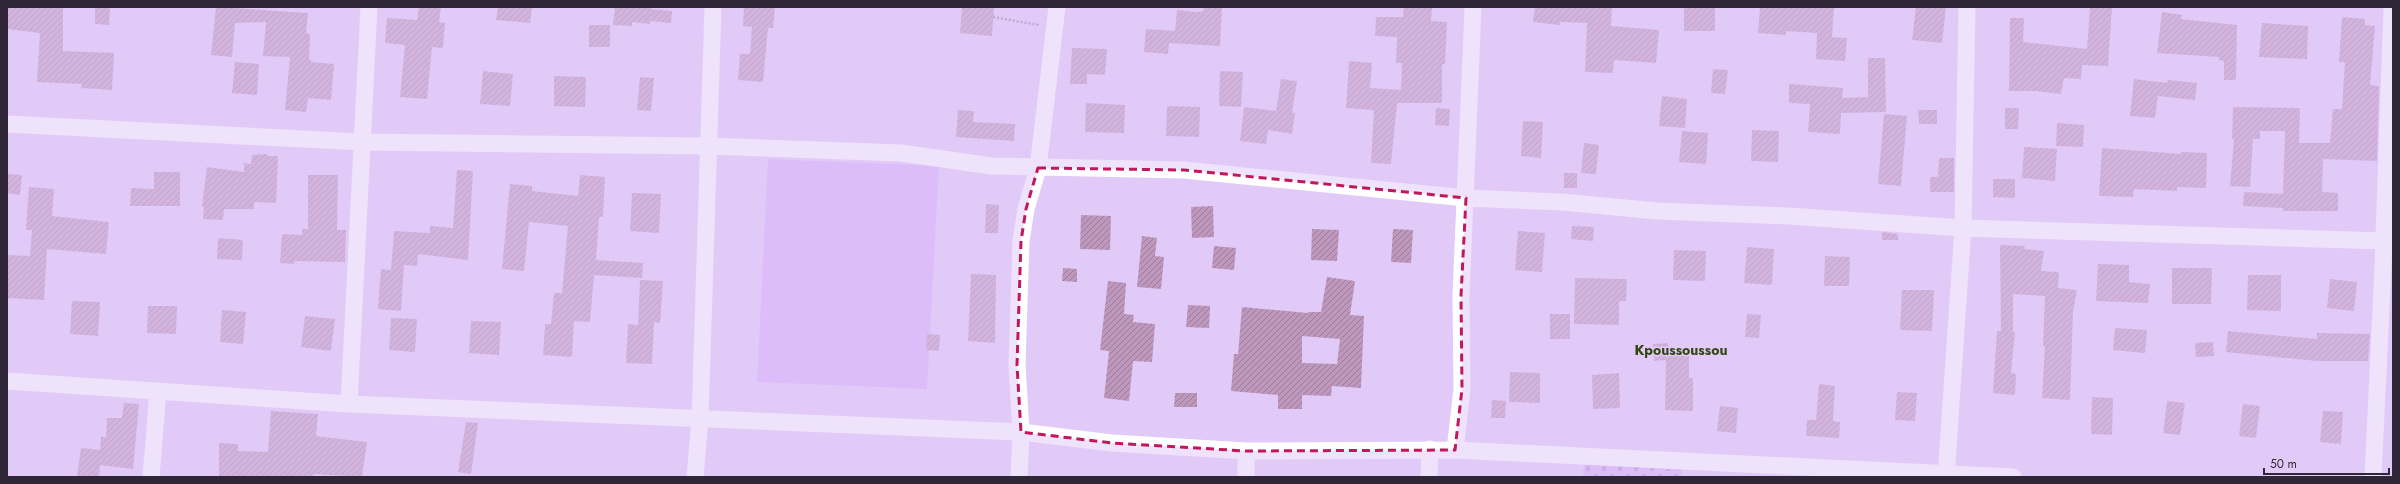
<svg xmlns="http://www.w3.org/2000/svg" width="2400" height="484" font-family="Jost,sans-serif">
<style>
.cemetery{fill:url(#cemetery-stones)}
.pitch{fill:#d6adfb}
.building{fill:url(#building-hatch);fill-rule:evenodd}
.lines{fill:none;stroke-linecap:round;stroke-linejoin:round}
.path{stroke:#9281a2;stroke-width:2.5;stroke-dasharray:2 2;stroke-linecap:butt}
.street{stroke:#fff;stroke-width:17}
.marked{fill:none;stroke:#c2185b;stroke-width:3;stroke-dasharray:8 5;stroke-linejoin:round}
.labels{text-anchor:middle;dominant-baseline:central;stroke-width:3;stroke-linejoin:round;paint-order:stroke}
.quarter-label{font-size:14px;font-weight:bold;fill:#324612;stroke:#e1caf7}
</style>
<defs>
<pattern id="cemetery-stones" width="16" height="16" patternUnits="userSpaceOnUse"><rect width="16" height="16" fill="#d6adfb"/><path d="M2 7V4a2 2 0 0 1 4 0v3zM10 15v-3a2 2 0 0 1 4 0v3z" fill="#ae8dcc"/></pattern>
<pattern id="building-hatch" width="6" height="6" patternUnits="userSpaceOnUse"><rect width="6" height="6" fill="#be98bc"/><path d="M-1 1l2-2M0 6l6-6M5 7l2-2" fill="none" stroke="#9b7c9a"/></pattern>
</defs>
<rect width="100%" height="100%" fill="#e1caf7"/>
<path class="cemetery" d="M1584,463L1682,469L1681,477H1583Z"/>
<path class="pitch" d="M768,159L939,166L927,389L757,382Z"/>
<path class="building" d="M7,7H63V51L114,53L112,90L81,88L82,84L37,82L40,33L7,29Z
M95,7H110L109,25L95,24Z
M216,7L308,13L306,33L310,34L309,60H311V62L334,64L331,100L308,98L306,112L285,110L290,57L263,56L266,22L235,23L232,57L211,55Z
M419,7H441L439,22L445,23L443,48L432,47L427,99L400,97L405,45L385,43L387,18L417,20Z
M498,7H532L530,23L496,20Z
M615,7H651V9L672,11L671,23L650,21V24L632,22V26L613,25Z
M744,7H775L773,28H768L763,82L738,80L740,54H750L752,27L743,26Z
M962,7H994L992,36L960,33Z
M1204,7H1222L1220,46L1169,43L1168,54L1144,52L1146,29L1175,31L1177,10L1198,12L1203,11Z
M1404,7H1432L1431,21L1447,22L1445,64H1442V103H1397L1391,164L1371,163L1374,110L1346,108L1349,61L1372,63L1370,88L1401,90L1402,63H1396L1397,37L1375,36L1376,17H1403Z
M1535,7H1612L1611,26L1659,30L1656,63L1614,60L1613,73L1585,72L1587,23L1560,22V25L1533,22Z
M1684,7H1715V31H1684Z
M1760,7H1834L1832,37L1847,38L1845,61L1816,59L1817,33L1786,31V35L1758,33Z
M1916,7H1946L1942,43L1912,40Z
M2090,7H2112L2108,66L2082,65L2081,79L2064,78L2061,94L2036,91H2009L2010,18H2024L2023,42L2087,49Z
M2162,12L2182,15L2181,19L2237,25L2236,80H2224V61L2219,60V57L2157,53Z
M2342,17L2365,19V25L2375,26L2370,85L2379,86L2377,161L2323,159L2322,192L2338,193V211H2283V208L2243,206L2244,192L2283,194L2285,131H2260V139H2253L2250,187L2230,186L2234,139H2232L2233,107L2300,108L2299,143H2330L2333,109H2342L2345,62H2339Z
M2262,23L2308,26L2307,59L2259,57Z
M589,25H610V47H589Z
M1072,48L1107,49L1105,75L1087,74V84H1070Z
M1868,58H1885L1886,112L1841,113L1840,134L1808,132L1810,104L1789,103V84L1843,88L1842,98L1868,97Z
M235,62L259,64L257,95L232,93Z
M1713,69L1728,70L1725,94L1711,93Z
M483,71L513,74L510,106L480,104Z
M1220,71L1243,72L1241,107L1219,106Z
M554,76L586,77L585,107L554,106Z
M640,77L654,78L651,111L637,110Z
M1281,79L1297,81L1292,113H1295L1292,134L1268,130L1266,144L1240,141L1244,107L1276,111Z
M2134,79L2167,83L2168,80L2197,83L2195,100L2158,96L2155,118L2130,116Z
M1662,96L1687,99L1685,128L1659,126Z
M1086,103L1125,105L1124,133L1085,132Z
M1167,106L1200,107L1199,137L1166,136Z
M1436,108L1450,109L1449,126L1435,125Z
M2005,108H2019L2018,129H2005Z
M958,110L974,111L973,122L1015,124L1014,141L956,137Z
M1918,110H1937V124H1919Z
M1884,114L1907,116L1901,186L1878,184Z
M1523,121L1543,122L1541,158L1521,156Z
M2057,123L2084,125L2083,147L2056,146Z
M1752,130L1779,131L1778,162L1751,161Z
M1682,131L1708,133L1706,164L1679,162Z
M1584,143L1599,145L1596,174L1581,173Z
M2024,147L2057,149L2055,181L2022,178Z
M2102,148L2181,154V152L2207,153L2206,188L2177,187V191L2134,189L2133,197L2099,196Z
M267,154V156H278L276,203L254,202V209H224L223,220L203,219L204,207H202L207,167L244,172V163L251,164L252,155Z
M1939,158H1954V192H1930V177H1938Z
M457,170L473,171L468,260L418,254L417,266L404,265L401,311L378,309L381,269L391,270L394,231L430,233V226L453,228Z
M154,172H180V206H130L131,188L154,189Z
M1564,173H1577V188H1564Z
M7,174L22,175L20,195L7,193Z
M308,175H338L337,230H346L345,262L295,261L294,264L280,263L282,234L302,235V229H308Z
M580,175L605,177L603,217H599L596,260L643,263L642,278L594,275L590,322L574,321L572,357L543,355L545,324H551L554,293H562L568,226L529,222L524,271L502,269L510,184L532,186V191L578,196Z
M1993,179H2015V198L1993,197Z
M29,187L54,189L52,216L109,222L106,254L47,249L44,300L7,298V255L30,256L32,230H26Z
M632,193L661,194L659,233L630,231Z
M986,204L999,205L998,233H985Z
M1213,206L1214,237L1192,238L1191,207Z
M1081,215L1111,216L1110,250L1080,249Z
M1572,226L1594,227L1593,241L1571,239Z
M1312,229L1339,230L1337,261L1311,260Z
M1393,229L1413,230L1411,263L1391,262Z
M1518,231L1545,233L1542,272L1515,270Z
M1882,232L1898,234V240H1882Z
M1142,236L1157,238L1155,256L1164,257L1161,289L1137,287Z
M218,238L243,240L242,260L217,259Z
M2000,245L2025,246L2024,249L2044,251L2041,271L2059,272L2058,288L2077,290L2073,312L2070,400L2042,398L2045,346H2043L2045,296L2013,294V332H2015L2011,373L2016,374L2015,395L1993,393L1997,331H2001Z
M1214,246L1236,248L1234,270L1212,268Z
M1747,247L1774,249L1772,285L1744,283Z
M1674,250L1706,251L1705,281L1673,280Z
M1825,256L1850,257L1849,286H1824Z
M2098,264L2129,265V282L2150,284L2148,303L2096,301Z
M1063,268L1077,269V282L1062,281Z
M2172,268H2212L2211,304H2172Z
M971,274L996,275L995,343L968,341Z
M2248,275H2281V311L2247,310Z
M1327,277L1355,281L1350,315L1364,316L1361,388L1332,386L1331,396L1302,395V409H1278V395L1231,391L1234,354H1238L1242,307L1308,313V312H1321ZM1302,336L1340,339L1337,364L1302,363Z
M1575,278L1627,279L1626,301H1619V325L1574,324Z
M2330,279L2357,282L2354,311L2327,308Z
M640,280L663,281L660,323L654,322L652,364L626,363L628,324L638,325Z
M1108,281L1126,283L1124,314L1134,315L1133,322L1155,324L1152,362L1133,361L1129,401L1104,398L1109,351L1100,350Z
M1902,290H1934L1932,331L1900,330Z
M72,301L100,302L98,336L70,334Z
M1188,305L1210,306L1209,328L1186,327Z
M148,306H177L176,334L147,333Z
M222,310L246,312L243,344L220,342Z
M1550,314H1570V339H1550Z
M1747,314L1761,315L1759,338L1745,337Z
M305,316L335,319L331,351L301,347Z
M391,318L417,319L415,352L389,350Z
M471,321L501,322L499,355L469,353Z
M2115,328L2147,330L2145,353L2113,350Z
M2228,331L2317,339V333L2370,334L2368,361H2317L2226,352Z
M927,334L940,335L939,351L926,350Z
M2213,342L2214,356L2196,357L2195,343Z
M1668,343L1669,350L1689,349V378H1693V411L1665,410L1666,360L1654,361L1653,344Z
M1510,372L1540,373V403L1509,402Z
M1619,373L1620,408L1593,409L1592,375Z
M1819,384L1835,386L1833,421L1840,422L1839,438L1806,436L1807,420H1816Z
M1897,392L1917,393L1915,421L1895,420Z
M1175,393H1197V407H1174Z
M2092,397L2113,398L2112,435L2091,434Z
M1492,400L1506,401L1505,418H1491Z
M2167,401L2185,403L2180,435L2163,433Z
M124,403L139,404L133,469L100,465L99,477L77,476L81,448L100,450L101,437H106L107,418H122Z
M2243,404L2260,406L2256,438L2239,436Z
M1720,406L1738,408L1736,433L1717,431Z
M271,411L318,414L316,436L367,442L362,477L314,474L313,477H219V443L238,444V451L268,452Z
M2323,411L2343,412L2341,444L2320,442Z
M466,422L478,423L471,474L458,472Z"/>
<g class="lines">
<path class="path" d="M993,17L1039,25"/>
<path class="street" d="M369,7L349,404L1021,432L1112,443L1246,451L1455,450L2013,477
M7,124L362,142L707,146L901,153L992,166L1184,170L1466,198L1562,202L1657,211L1788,216L1963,228L2384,241
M7,381L349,404
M1455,450L1462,389L1461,296L1473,7
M1246,451V477
M151,477L158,391
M695,477L700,419L713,7
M1019,477L1021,432L1017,365L1021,241L1026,209L1038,168L1057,7
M1429,477L1430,449
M1946,477L1963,228L1967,7
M2373,477L2383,267L2392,7"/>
</g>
<path d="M0 0H2400V484H0ZM1038,168L1184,170L1466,198L1461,296L1462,389L1455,450L1246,451L1112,443L1021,432L1017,365L1021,241L1026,209Z" fill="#e1caf7" fill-opacity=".55" fill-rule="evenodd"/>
<path class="marked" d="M1038,168L1184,170L1466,198L1461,296L1462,389L1455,450L1246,451L1112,443L1021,432L1017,365L1021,241L1026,209Z"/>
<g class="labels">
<g class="quarter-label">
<text x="1681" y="350">Kpoussoussou</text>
</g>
</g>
<rect width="2400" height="484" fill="none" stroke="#2f2637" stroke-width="16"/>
<path d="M2264 468v6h125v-6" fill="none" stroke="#2f2637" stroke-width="2"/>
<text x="2270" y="468" font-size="12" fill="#2f2637" stroke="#e1caf7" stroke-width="3" paint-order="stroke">50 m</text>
</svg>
